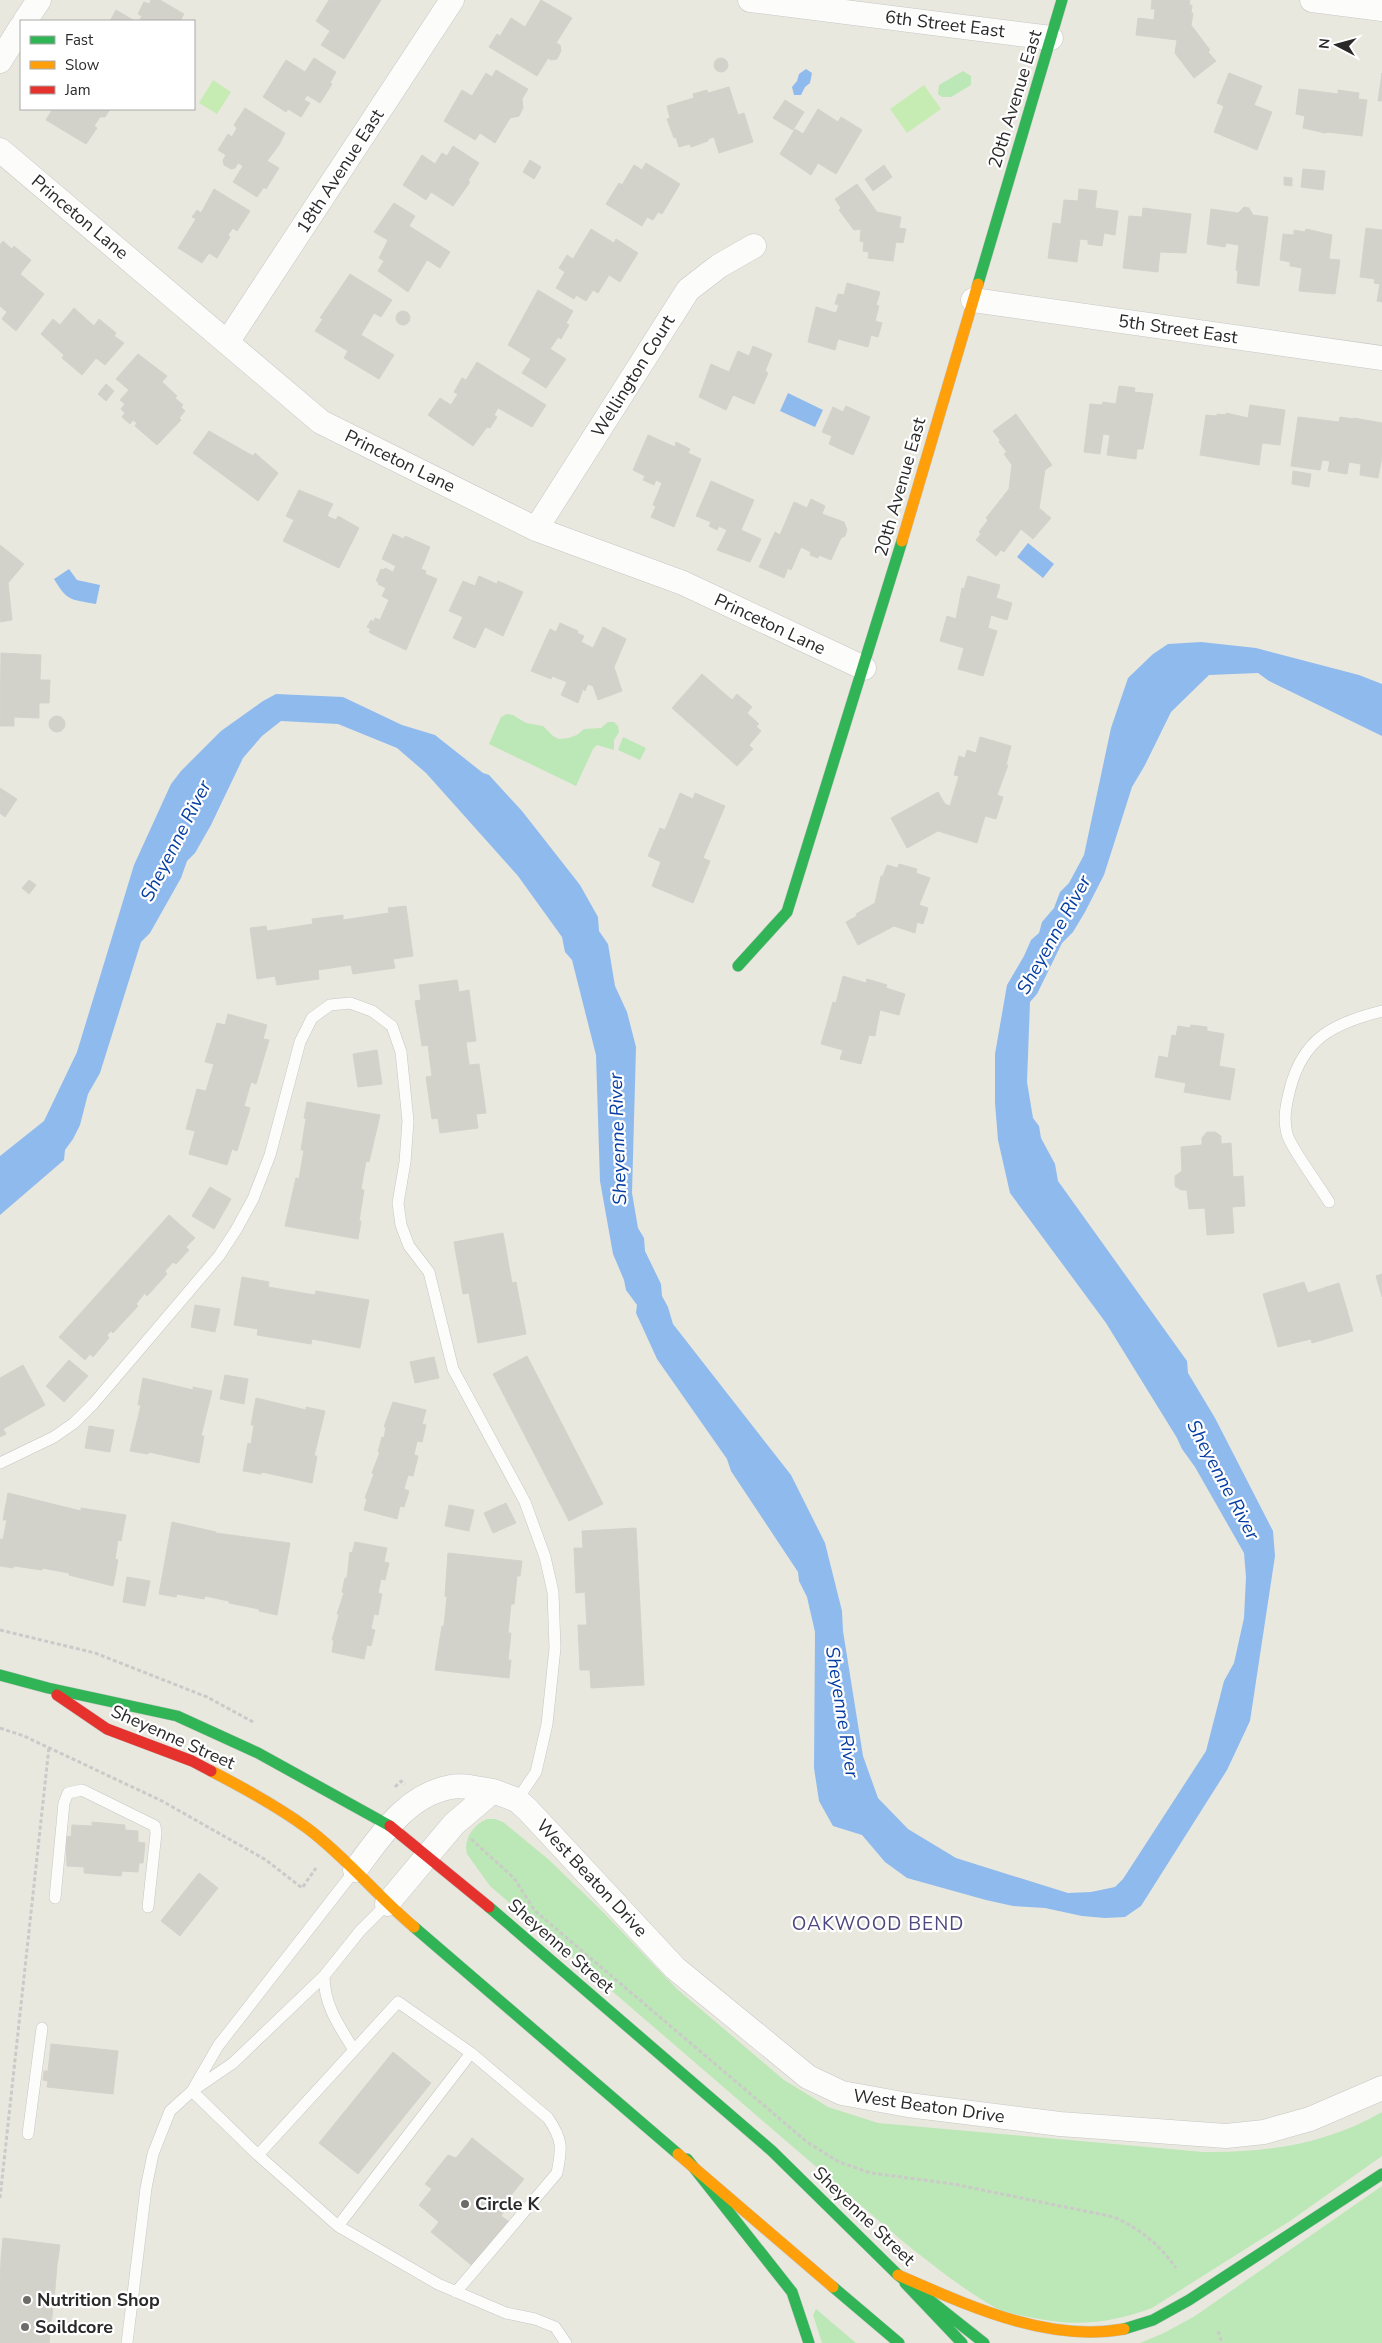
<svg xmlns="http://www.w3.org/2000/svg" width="1382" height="2343" font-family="'Nunito Sans',sans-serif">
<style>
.green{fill:#bce7b6}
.pitch{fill:#c6ecb3}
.water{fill:#8fbaee}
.building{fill:#d2d1ca;stroke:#d4d3cb}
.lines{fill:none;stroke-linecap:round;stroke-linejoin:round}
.lane-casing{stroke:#c6c6c5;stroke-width:12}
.street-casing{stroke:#c6c6c5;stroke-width:25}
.fast-casing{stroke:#c6c6c5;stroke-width:12}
.slow-casing{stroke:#c6c6c5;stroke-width:12}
.jam-casing{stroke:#c6c6c5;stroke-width:12}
.path{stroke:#cbcac9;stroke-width:3;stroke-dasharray:4 2.5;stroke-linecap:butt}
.lane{stroke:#fcfcfa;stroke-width:11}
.street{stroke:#fcfcfa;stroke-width:24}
.fast{stroke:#30b455;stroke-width:11}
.slow{stroke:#ff9f0a;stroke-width:11}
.jam{stroke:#e5322d;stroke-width:11}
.poi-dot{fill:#6d6c69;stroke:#fff;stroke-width:2}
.labels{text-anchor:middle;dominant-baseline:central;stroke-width:4.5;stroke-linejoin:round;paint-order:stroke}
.street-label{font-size:18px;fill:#2a2a2a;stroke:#fff}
.poi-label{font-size:18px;font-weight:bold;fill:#2a2a2a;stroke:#fff;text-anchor:start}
.water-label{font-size:19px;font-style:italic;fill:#063ea3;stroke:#fff}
.neighbourhood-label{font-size:19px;letter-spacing:1px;fill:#4e487e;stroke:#fff}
</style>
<rect width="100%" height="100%" fill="#e9e8df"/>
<path class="green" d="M963,71L971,76V85L951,97H942L938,94L939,85Z
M507,714L513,715L526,723L543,726L553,736L559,739L568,738L577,735L584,729L601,728L608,722H614L618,726L619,732L614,740V750L597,745L593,749L576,786L489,744L501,717Z
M623,737L646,748L640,760L618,750Z
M487,1819H495L503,1822L548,1859L604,1913L677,1989L784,2080L828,2107L878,2123L1203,2152C1266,2153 1327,2144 1382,2112V2156L1290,2221L1152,2308C1108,2324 1075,2327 1029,2317C1019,2315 1006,2313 996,2308C962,2289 930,2263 900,2239L490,1886L467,1854C463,1839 473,1825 487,1819Z
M1382,2186V2343H1140L1164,2333L1195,2316Z
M816,2309L856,2343H822L813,2315Z"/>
<path class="pitch" d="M213,80L231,92L217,114L199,103Z
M924,85L941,109L907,133L890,109Z"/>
<path class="water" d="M806,69L812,73L810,83L805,87L801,95H794L792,87L797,81L799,74Z
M788,393L823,410L815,427L780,411Z
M1028,543L1054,564L1043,578L1017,557Z
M69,569L77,580L100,585L96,604C70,599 68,602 54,579Z
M1201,642L1256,648L1359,675L1382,684V736L1269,681L1258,673L1209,675L1171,712L1145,765L1132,787L1104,875L1085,912L1073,932L1062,943L1037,994L1030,1002L1027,1082L1033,1118L1039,1126L1041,1138L1055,1164L1058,1181L1187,1361L1188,1373L1215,1418L1273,1531L1275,1556L1250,1721L1227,1770L1141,1906L1125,1917L1105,1918L1082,1916L1045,1908L1013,1906L986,1900L907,1878L885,1862L862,1835L833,1826L819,1801L814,1768L815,1632L807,1597L799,1581L798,1572L731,1471L727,1459L657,1359L636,1313L637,1305L626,1290L624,1280L613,1254L600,1181L596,1055L572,960L565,952L562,937L518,876L426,773L397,748L338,724L281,721L262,736L243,758L211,825L195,853L187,861L181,878L150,933L141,942L100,1073L88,1094L80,1125L73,1139L65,1150L64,1160L0,1215V1156L44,1121L77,1052L134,865L171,784L181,771L221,731L263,701L276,694L343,697L402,725L435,735L483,773L489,775L522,811L580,885L598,917L599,931L608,944L615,986L627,1012L636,1047L632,1193L638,1228L644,1238L645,1251L661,1284L662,1296L668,1307L673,1324L791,1475L825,1543L842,1611L843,1631L863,1756L878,1798L908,1829L956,1858L1068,1893L1091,1892L1115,1887L1123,1879L1206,1751L1224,1681L1234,1663L1244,1618L1246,1577L1244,1553L1195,1467L1182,1449L1177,1438L1106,1323L1010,1193L998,1140L995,1103V1054L1007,985L1024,956L1031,940L1039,933L1042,922L1054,908L1060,892L1069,883L1084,855L1111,728L1128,678L1153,654L1168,644Z"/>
<path class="building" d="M151,0H160L184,14L180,21H139L142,16L138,14L144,2L149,4Z
M329,0H381L344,59L321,45L330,31L316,21Z
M541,0L572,18L556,43L560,45L561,51L557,59L551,60L548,58L537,76L489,47L497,34L500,36L511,18L525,27Z
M1152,0H1190L1189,5H1192L1191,13H1193L1191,25L1210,50L1208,52L1216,61L1194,78L1175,53L1177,40L1136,35L1138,18L1154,20L1155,9H1151Z
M116,10L135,21H110Z
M714 65a7 7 0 1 1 14 0a7 7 0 1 1-14 0Z
M314,58L336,72L330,83L332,84L320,103L307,95L304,100L310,103L301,117L288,109L286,112L263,97L286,60L305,72Z
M496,70L528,89L522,99L523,108L519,116L510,118L495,143L480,133L475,140L444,121L462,90L472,96L486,73L492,77Z
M1229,73L1262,86L1254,105L1272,112L1257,150L1214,132L1224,106L1217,103Z
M1382,73V101H1378Z
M729,87L738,115L744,113L753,142L719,153L714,137L708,139V141L691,147L690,144L679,147L676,137L674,138L667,119L670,118L667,106L694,98L693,94L707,90L708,93Z
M1299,89L1338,94V90L1359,93L1358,99L1367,100L1362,136L1328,132L1325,133L1303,128L1305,116L1296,114Z
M785,100L804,112L793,130L773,118Z
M245,108L285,133L279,145L267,161L279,168L266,189L264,187L257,197L233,182L243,166L238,163L235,168L231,169L224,165L223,160L226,155L218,150L228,134L232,137L237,128L234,125Z
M50,109H110L105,117H100L94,126L97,128L86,144L46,120L52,110Z
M818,109L838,122L841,117L862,130L836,174L818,163L811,175L780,154L795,129L803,134Z
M453,146L479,163L468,181L470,182L453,206L431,192L426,200L403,185L422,155L435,164L442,153L447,156Z
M530,160L541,167L534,179L523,172Z
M646,163L680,184L662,214L658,212L653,220L647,217L642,226L606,204L619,183L622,185L634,165L642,170Z
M884,165L892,177L873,191L865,179Z
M1303,169L1325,171L1323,190L1301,187Z
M1284,177L1292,178V186L1284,185Z
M857,184L877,212L901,217L899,228L906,229L903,243L896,242L893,261L868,258L869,252L863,251L864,242L860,241L861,229L854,230L839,210L841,208L835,199Z
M214,189L250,211L237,231L233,228L228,235L230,237L217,258L209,253L202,263L178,248L196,219L192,217L197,210L201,213Z
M1079,189L1097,191L1095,208L1118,211L1115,235L1104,233L1102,246L1088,244V240L1080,239L1077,262L1048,258L1053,223L1061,224L1064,200L1078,201Z
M394,203L415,216L409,226L450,252L440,268L427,260L408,292L378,271L384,261L379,258L388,240L374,232Z
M1244,207L1249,208L1253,215L1268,217L1259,286L1237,283L1238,271L1236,270L1239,245L1226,243L1225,247L1207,244L1211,209L1238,213Z
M1143,208L1191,214L1186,253L1160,252L1158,272L1123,268L1129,216L1142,217Z
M1366,228L1382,230V302L1377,301L1380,284L1374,283L1375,279L1360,277Z
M591,229L614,243L616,239L638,253L620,282L609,275L598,293L593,290L586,301L576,295L574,299L556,288L565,272L559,268L567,255L573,259Z
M1306,229L1332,235L1329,259L1340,260L1335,294L1299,291L1302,268L1290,266V262L1280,260L1283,234L1294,235V230L1305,232Z
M3,241L12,249L14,246L31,260L20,274L44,294L16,331L2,319L7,312L0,306V245Z
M350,274L392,300L381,317L374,313L361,335L394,355L379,379L344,358L348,351L315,331L323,319L320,318Z
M847,283L880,292L876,305L879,306L875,321L882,323L878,337L871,335L868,347L838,339L835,350L808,342L816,307L836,313L839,305L835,304L838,294L844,295Z
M538,290L573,311L566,323L569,325L561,339L558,337L550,349L566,359L546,388L522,373L531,359L508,345Z
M74,308L94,326L99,319L116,333L114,336L124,343L105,365L96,358L82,375L62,358L64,355L41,334L53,319L60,325Z
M396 318a7 7 0 1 1 14 0a7 7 0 1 1-14 0Z
M753,346L772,354L765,371L768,373L754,404L733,395L726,410L699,397L711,364L729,372L738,351L749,356Z
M138,354L167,376L162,382L177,396L175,398L183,405L181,407L185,411L179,418L181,420L157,445L135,426L137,423L133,420L130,424L122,417L125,413L121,409L125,404L120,400L129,390L116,379Z
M477,362L546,405L532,427L498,408L494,415L497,417L490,428L487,427L473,446L428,415L440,398L451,405L458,394L454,392L462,378L466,380Z
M106,384L114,391L106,401L98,394Z
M1119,386L1135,388L1134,392L1153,394L1143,449H1137L1136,459L1107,455L1110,435L1103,434L1100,454L1084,452L1090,404L1102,405L1103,402L1116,404Z
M1250,405L1285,410L1280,445L1262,443L1259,465L1200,455L1206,415L1217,416V414L1226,415V413L1248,418Z
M846,406L870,417L853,455L829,444L832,436L822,432L833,407L843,412Z
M1016,414L1052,465L1045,470L1039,508L1051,518L1033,539L1021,529L1004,552L1001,550L996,556L976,540L981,534L979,532L988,520L986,518L1009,489L1012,465L1004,454L1007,452L999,442L1000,440L993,431Z
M1298,417L1339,422L1340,417L1353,419L1354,418L1382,423V457L1378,478L1360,475L1361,464L1349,462L1347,474L1328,471L1330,461L1322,460L1320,470L1291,466Z
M209,431L253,456L255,453L278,473L258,501L193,453Z
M648,435L675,447L676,442L690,449L688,453L701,459L674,527L651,517L656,506L653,505L662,483L656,480L654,485L643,480L645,476L633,470Z
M1293,471L1311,474L1309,487L1292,484Z
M711,481L754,500L741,530L761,539L750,562L717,550L727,530L719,526L717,530L709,526L711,522L696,516Z
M299,490L333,504L327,516L336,520L338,516L359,528L339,568L283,541L294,520L286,516Z
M811,499L825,506L822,514L844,522L847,530L845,536L841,538L831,560L819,555L818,558L810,555L811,552L801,547L791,570L788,568L784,578L759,567L775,532L780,535L794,502L807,508Z
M393,534L404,539L405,536L430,547L421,569L426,571L425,574L437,579L406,650L374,635L369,632L371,629L367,627L371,620L374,622L375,618L380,620L389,600L382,596L386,588L378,584L379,582L376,581L381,569L384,570L385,568L393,572L396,566L382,559Z
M0,545L24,564L8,583L12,620L0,622Z
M479,576L497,584L498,581L523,592L503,636L485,627L475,648L453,638L463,617L449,611L463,581L475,586Z
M968,576L1000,585L996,598L1012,603L1007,620L991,615L988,628L997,631L983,676L958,669L964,648L940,641L947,616L956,619L962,588L964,589Z
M560,623L578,631L577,633L584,636L581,642L593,648L603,627L626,639L614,667L622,691L598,700L593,686L588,684L585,691L583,689L578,703L561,695L567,682L552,676L551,679L531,671L550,629L556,632Z
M1,653L41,655L40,680H50L49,703H39V718L14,717V726H0Z
M702,674L732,700L737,694L752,707L747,713L759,724L756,726L761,731L749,745L753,749L737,766L672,708Z
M49 724a8 8 0 1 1 16 0a8 8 0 1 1-16 0Z
M980,737L1011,746L1006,765H1008L997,795L1003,797L996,819L985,816L977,843L938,831L907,848L891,818L938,792L945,804L950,806L959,776L954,775L959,756L965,758L967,750L976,753Z
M0,788L17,799L5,817L0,813Z
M680,793L693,799L695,793L725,806L703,858L710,861L693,903L652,886L661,862L648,856L660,828L665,830Z
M899,864L917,869L916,873L930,878L919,905L928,908L923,924L917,922L915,933L894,926L858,945L846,922L857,916L856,914L875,903L881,876H883L887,865L898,868Z
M29,880L36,885L29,894L22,888Z
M406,906L413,956L393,959L395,968L353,974L351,965L318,970L319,979L277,985L275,976L257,979L250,928L266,926L267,931L313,924L312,919L343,915V920L389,913L388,908Z
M843,976L866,983L867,979L887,985L886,988L905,994L899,1015L880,1010L875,1036L869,1035L861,1064L840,1059L843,1050L821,1044L833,1002L836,1003Z
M457,980L459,992L469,990L476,1041L466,1042L469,1065L479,1064L486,1113L476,1114L478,1128L440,1133L438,1118L432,1119L426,1077L432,1076L428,1045L422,1046L415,1001L421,1000L419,985Z
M228,1014L267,1025L263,1039L269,1040L256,1084L251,1082L244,1106L250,1108L237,1151L232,1149L227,1165L189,1154L195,1131L186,1129L197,1089L206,1091L214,1064L205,1062L217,1023L225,1025Z
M1191,1025L1207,1027V1031L1224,1034L1219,1066L1235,1069L1230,1100L1184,1092L1186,1083L1155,1077L1159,1056L1168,1058L1172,1035L1176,1036L1178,1026L1190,1028Z
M377,1050L382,1084L358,1087L353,1054Z
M307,1102L380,1115L369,1162L366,1161L361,1189L364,1190L359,1221H361L358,1239L285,1226L296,1178L299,1179L304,1150H301L306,1119L304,1118Z
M1207,1132H1215L1221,1136V1144L1231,1143L1233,1177L1243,1176L1245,1206L1232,1207L1234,1233L1207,1235L1205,1208L1189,1209L1187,1190H1181L1175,1186V1176L1182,1171L1181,1147L1202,1145V1138Z
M210,1187L231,1199L214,1229L192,1216Z
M169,1215L195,1238L186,1247L189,1250L176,1264L173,1262L165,1271L167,1274L147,1296L145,1293L136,1304L138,1306L113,1333L111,1331L107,1335L109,1338L93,1357L90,1354L85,1360L59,1337Z
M503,1233L512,1283L516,1282L526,1334L478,1343L469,1293L463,1294L454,1242Z
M1382,1274V1297L1376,1276Z
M242,1277L269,1282L268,1287L315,1295L316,1291L369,1300L360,1348L312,1339L311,1344L257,1335L258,1329L234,1325Z
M1304,1282L1308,1293L1339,1283L1353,1331L1312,1343L1311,1339L1278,1347L1263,1294Z
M195,1305L220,1309L215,1332L191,1327Z
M527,1356L603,1504L569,1521L493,1374Z
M434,1357L439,1378L415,1383L410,1362Z
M69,1360L88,1376L64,1402L46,1386Z
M23,1365L45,1405L3,1429L6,1434L0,1437V1378Z
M225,1375L248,1379L244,1404L220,1399Z
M143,1378L193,1390V1387L212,1391L201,1436H204L199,1463L149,1452L148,1454L130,1451L141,1405H138Z
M256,1398L306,1410V1407L325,1411L314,1456H317L312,1483L262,1472L261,1474L243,1471L248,1443L251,1444L254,1425H251Z
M393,1402L426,1410L422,1424L426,1425L422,1442L417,1441L414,1455L418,1456L413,1476L408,1475L404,1489L409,1491L404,1507L400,1506L397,1519L364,1510L367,1499L365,1498L374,1474L372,1473L380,1452H378L382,1437L384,1438L386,1427H384Z
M89,1426L114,1430L110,1452L85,1448Z
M8,1493L81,1511V1508L126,1515L121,1541L118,1540L115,1559L118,1560L113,1586L69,1575V1573L42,1568V1570L14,1566L13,1568L0,1566V1539H3L7,1520H3Z
M506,1503L516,1523L493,1533L484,1513Z
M449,1505L474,1510L469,1531L445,1526Z
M172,1522L216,1532V1533L290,1543L277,1615L259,1611V1609L229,1603V1601L205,1596L204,1599L177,1594L176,1597L159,1594Z
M636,1528L644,1685L591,1688L590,1670H580L578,1625H587L585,1592L576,1593L574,1548H583L582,1531Z
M355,1542L387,1548L384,1562L389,1563L385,1580L381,1579L378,1593L382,1594L378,1615L374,1614L371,1629L375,1630L371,1646L367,1645L364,1659L332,1652L334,1640H332L339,1615L337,1614L344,1593L342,1592L345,1578H347L350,1552L352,1553Z
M448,1553L522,1561L520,1576H517L514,1604H511L508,1633H511L508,1660H511L509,1678L435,1670L442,1626H444L447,1597L445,1596Z
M127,1577L150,1581L145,1606L123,1602Z
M92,1822L125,1825V1830L138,1831V1842L145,1843L143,1863H139L138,1872L122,1871L121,1876L84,1873V1867L67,1866L66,1836L71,1837L72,1825L92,1826Z
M199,1873L218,1888L180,1936L161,1921Z
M51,2044L118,2051L113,2094L47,2087L48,2081L43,2080L44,2071H48Z
M393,2052L431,2083L358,2174L319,2143Z
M472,2138L524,2179L508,2199L511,2202L501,2216L511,2223L475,2268L431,2232L439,2222L419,2205L432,2189L425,2184L448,2155L456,2158Z
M3,2238L60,2245L57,2265L1,2260Z
M1,2260L57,2265L55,2289L0,2284Z
M0,2284L55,2289L52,2316L0,2311Z
M0,2311L52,2316L49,2343L0,2339Z
M0,2339L47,2343H0Z"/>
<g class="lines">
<defs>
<path id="lane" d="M1329,1202C1321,1188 1290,1147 1287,1134C1283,1118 1286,1105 1290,1089C1303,1038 1334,1023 1382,1011
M0,1463L54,1437L74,1423L94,1403L219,1256L236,1230L253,1199L270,1155L300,1042L312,1018L330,1005L350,1003L372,1011L392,1026L401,1052L408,1121L405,1162L398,1203L401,1225L409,1246L429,1272L453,1369L525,1502L545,1557L553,1592L555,1648L547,1724L536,1772L517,1800
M355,1870L218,2046L192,2091L233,2063L324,1976L360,1931L387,1904
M55,1898L64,1803L68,1793L82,1790L155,1826L156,1833L148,1907
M324,1976C324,2005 339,2026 354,2050
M28,2134L42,2028
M258,2155L398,2002L471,2053L338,2226
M456,2292L557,2173C562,2148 563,2140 548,2118L471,2053
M127,2343L146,2188L153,2154L170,2111L192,2091L258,2155L338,2226L438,2284L506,2313L535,2319L555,2327L566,2343"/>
<path id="street" d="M750,0L1051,38
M1312,0L1382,9
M25,21L39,0
M0,61L21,27
M0,150L321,422L536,529L683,583L864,668
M973,300L1382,358
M228,341L452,0
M536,529L688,290L719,266L754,246
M493,1791L517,1800L528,1810L675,1968L808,2077L842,2093L908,2105L1060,2124L1226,2136L1264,2132L1310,2119L1382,2088
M355,1870C381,1836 406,1795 451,1787C464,1784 481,1790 493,1791L454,1824L387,1904"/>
<path id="fast" d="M978,284L1062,0
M738,966L787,912L902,541
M0,1675L48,1688L177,1716L258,1753L390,1826
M489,1907L772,2151L898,2275L984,2343
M414,1927L678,2154
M687,2159L792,2292L809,2343
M905,2283L962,2343
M833,2287L899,2343
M1124,2329L1153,2320L1189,2300L1382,2174"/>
<path id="slow" d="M902,541L978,284
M211,1771C244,1788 277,1806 307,1828C346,1857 377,1896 414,1927
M678,2154L833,2287
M898,2275C967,2305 1047,2343 1124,2329"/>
<path id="jam" d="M57,1695L107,1729L192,1761L211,1771
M390,1826L489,1907"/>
</defs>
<use href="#lane" class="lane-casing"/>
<use href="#street" class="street-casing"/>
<use href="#fast" class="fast-casing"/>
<use href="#slow" class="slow-casing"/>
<use href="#jam" class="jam-casing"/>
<path class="path" d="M0,1630L95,1653L207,1697L255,1723
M0,1728L24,1736L162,1801L266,1860L302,1888L316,1868
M395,1787L401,1781L405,1784
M471,1839L514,1878L535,1911L807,2142L839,2162L871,2173L953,2184L1114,2217C1140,2229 1160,2245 1176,2268
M0,2198L49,1747
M1218,2331L1222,2343"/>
<use href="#lane" class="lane"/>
<use href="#street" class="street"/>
<use href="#fast" class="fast"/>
<use href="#slow" class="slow"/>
<use href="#jam" class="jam"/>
</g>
<g class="poi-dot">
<circle cx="465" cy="2204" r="5"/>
<circle cx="27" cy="2300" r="5"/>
<circle cx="25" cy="2327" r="5"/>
</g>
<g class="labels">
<g class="street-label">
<text transform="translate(945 24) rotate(7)">6th Street East</text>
<text transform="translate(1015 99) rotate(-73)">20th Avenue East</text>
<text transform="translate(340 171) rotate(-57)">18th Avenue East</text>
<text transform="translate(80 217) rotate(40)">Princeton Lane</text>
<text transform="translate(1178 329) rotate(8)">5th Street East</text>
<text transform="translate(633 376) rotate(-58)">Wellington Court</text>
<text transform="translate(400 461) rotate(26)">Princeton Lane</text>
<text transform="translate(900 487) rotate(-74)">20th Avenue East</text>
<text transform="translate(770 624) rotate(25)">Princeton Lane</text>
<text transform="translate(173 1737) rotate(24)">Sheyenne Street</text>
<text transform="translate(592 1878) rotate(47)">West Beaton Drive</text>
<text transform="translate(561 1946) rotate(41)">Sheyenne Street</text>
<text transform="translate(929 2106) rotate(8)">West Beaton Drive</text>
<text transform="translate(864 2216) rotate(44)">Sheyenne Street</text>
</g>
<g class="poi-label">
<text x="475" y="2204">Circle K</text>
<text x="37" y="2300">Nutrition Shop</text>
<text x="35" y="2327">Soildcore</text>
</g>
<g class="water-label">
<text transform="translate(176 841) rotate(-63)">Sheyenne River</text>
<text transform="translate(1054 935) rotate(-61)">Sheyenne River</text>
<text transform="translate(618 1139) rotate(-92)">Sheyenne River</text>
<text transform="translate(1223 1480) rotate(62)">Sheyenne River</text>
<text transform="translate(842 1712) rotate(81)">Sheyenne River</text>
</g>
<g class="neighbourhood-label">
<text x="878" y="1924">OAKWOOD BEND</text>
</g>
</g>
<rect x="20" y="20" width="175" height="90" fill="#ffffff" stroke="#aaaaaa"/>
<rect x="30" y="36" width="25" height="8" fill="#30b455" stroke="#aaaaaa"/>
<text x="65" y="45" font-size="15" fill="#2a2a2a">Fast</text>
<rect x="30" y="61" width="25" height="8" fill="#ff9f0a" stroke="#aaaaaa"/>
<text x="65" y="70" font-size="15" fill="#2a2a2a">Slow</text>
<rect x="30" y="86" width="25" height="8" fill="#e5322d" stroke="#aaaaaa"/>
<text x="65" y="95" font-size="15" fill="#2a2a2a">Jam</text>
<g transform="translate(1337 45) rotate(276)" stroke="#ffffff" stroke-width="4" paint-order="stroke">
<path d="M0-4L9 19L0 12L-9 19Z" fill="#2a2a2a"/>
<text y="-8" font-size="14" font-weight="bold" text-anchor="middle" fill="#2a2a2a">N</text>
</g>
</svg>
